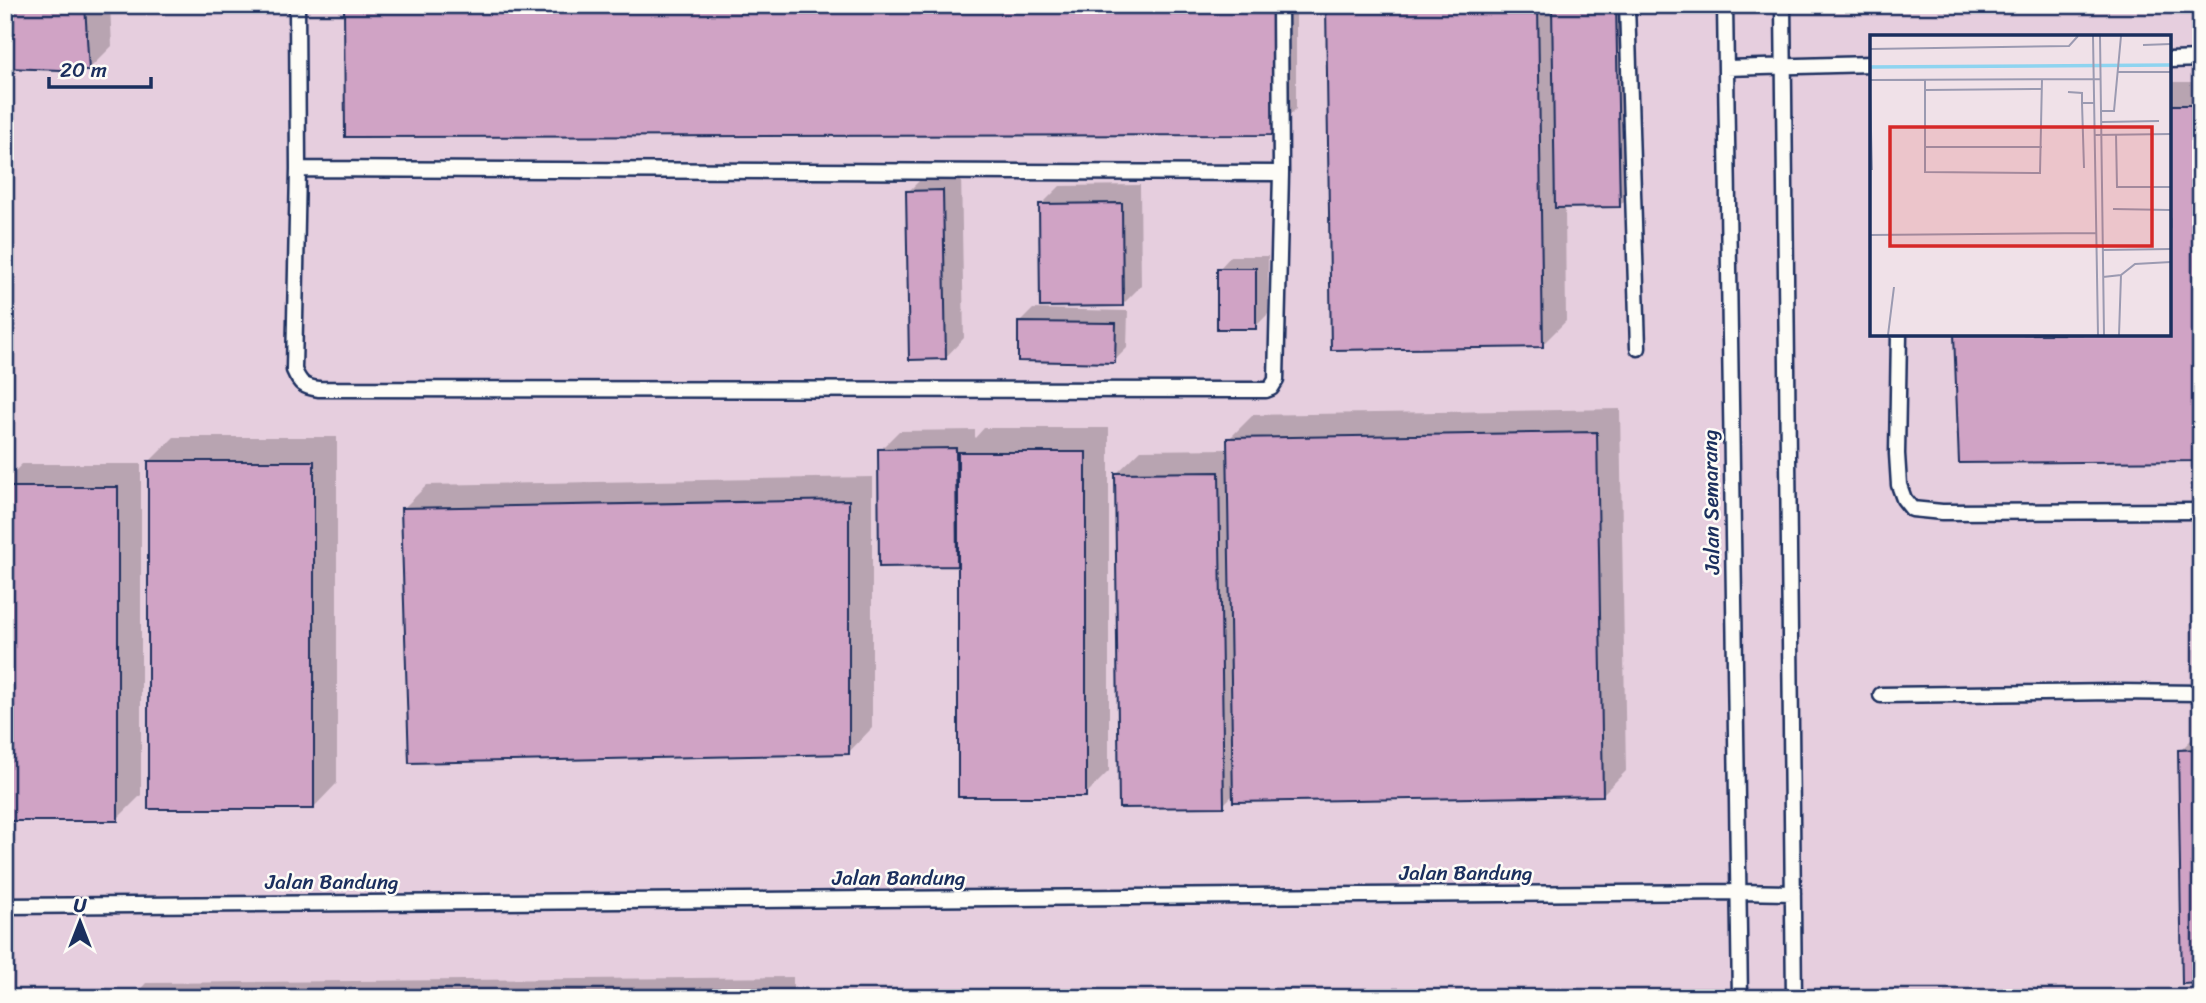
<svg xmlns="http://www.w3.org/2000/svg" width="2206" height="1003" font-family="Sriracha,sans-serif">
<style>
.built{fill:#e6cede;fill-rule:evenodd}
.shadow{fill:#0003}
.building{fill:#d0a3c5;stroke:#1b2f5e;stroke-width:2}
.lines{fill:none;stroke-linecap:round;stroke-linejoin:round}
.service-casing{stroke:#1b2f5e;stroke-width:19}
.service{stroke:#fdfcf7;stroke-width:14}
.labels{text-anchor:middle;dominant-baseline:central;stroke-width:5;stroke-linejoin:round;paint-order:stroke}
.street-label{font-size:21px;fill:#1b2f5e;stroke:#fdfcf7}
.inset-river{fill:none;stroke:#8ed4f0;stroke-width:3.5}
.inset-road{fill:none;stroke:#9b9ab1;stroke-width:2}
.view{fill:#d62828;fill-opacity:0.15;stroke:#d62828;stroke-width:3.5}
.inset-edge{fill:none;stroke:#1b2f5e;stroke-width:3.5}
</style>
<rect width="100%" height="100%" fill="#f0e1e8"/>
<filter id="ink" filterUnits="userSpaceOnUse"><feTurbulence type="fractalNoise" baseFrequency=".0143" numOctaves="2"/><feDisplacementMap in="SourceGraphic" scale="14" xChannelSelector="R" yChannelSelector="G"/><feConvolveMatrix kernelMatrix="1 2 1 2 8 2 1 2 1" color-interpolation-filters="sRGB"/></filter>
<g filter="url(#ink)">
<path class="built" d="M5,5H2201V998H5ZM1872,37H2169V334H1872Z"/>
<path class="shadow" d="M5,5H110L112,46L88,70Z
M346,5H1296V109L1272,133Z
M1328,5H1635L1638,187L1620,205L1565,206L1566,321L1542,345Z
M2169,82H2201V459L2169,334Z
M961,172L964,338L946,357L908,192L927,173Z
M1140,185L1141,286L1122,305L1041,205L1060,186Z
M1231,256H1268V314L1255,327L1219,269Z
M1033,309L1128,311L1127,348L1114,361L1020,322Z
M1620,409L1626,771L1602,795L1235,793L1223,805L1116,474L1141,450L1229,449V439L1253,415Z
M984,428H1109V771L1085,795L960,561L957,564L880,450L899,431L975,430V438Z
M174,437H337V783L313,808L150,461Z
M22,464H141V795L117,819H5V481Z
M872,477V728L848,753L403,509L427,485Z
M2201,730V982L2180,751Z
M793,977V998H132L146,983Z
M5,990H17V998H5Z
M1620,993V998H1354Z"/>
<path class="building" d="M5,5H85L89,71L5,68Z
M344,5H1272L1273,135L345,137Z
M1326,5H1538L1543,347L1331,350Z
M1552,5H1616L1620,207L1555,208Z
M2169,105H2201V461L1959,463L1954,334H2169Z
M943,190L946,359L909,360L906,191Z
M1122,203L1123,306L1040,307L1039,204Z
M1217,268H1256V329H1217Z
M1018,322L1116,323L1115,363L1018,361Z
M1597,432L1603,796L1233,802L1227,438Z
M956,448L957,566L879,567L878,449Z
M958,452H1086V797H958Z
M148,461H314V809H148Z
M1219,472L1224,807L1119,808L1115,473Z
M5,487H118V821H5Z
M849,500V754L409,763L401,508Z
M2201,749V983L2182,984L2178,750Z"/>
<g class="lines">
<defs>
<path id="service" d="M297,5L298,169L294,370C300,384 304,387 319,389L1266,390L1271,388L1276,380L1281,173L1280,5
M1627,5L1638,348
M1725,5L1740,998
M1783,5L1794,998
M2169,60L2201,59
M1726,68L1872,64
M298,169L1281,173
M1899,334L1897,454L1899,485L1904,499L1912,509L1942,512L2201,511
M1881,695L2115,692L2201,693
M5,906L1738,892L1793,893"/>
</defs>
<use href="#service" class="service-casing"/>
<use href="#service" class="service"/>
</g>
</g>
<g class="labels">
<g class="street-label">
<text transform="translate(1711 502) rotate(-91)">Jalan Semarang</text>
<text x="1466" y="873">Jalan Bandung</text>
<text x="899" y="878">Jalan Bandung</text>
<text x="332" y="882">Jalan Bandung</text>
</g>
</g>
<g transform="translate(1870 35)">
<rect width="301" height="301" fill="#f0e1e8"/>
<path class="inset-river" d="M0,32L301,30"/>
<path class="inset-road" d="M223,1L228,300M230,1L234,300M273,10L301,9M0,14L199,11L208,1M247,37H301M55,44V137L170,138L172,44M0,45L231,44M55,55L172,54M198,57L212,58V68H224M0,58L2,135M212,68L214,133M231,76H244L251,1M232,87L289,86M246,99L247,152H301M225,100L301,99M55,112H172M243,174L301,175M0,200L227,198M233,215L301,214M233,242L251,240L265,229L301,227M18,300L24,252M249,300L251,240"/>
<path class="view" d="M20,92H282V211H20Z"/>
<rect width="301" height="301" class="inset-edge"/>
</g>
<rect width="2206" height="1003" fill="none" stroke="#fdfcf7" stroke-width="28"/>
<rect x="14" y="14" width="2178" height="975" fill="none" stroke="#1b2f5e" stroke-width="2.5" filter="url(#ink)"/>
<g transform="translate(80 922)" stroke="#fdfcf7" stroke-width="5" paint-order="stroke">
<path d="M0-5L12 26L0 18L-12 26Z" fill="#1b2f5e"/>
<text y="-10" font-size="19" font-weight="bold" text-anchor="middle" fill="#1b2f5e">U</text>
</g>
<path d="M49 77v10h102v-10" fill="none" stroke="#1b2f5e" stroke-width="3.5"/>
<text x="60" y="77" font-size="21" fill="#1b2f5e" stroke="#fdfcf7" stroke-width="5" paint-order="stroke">20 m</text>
</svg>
